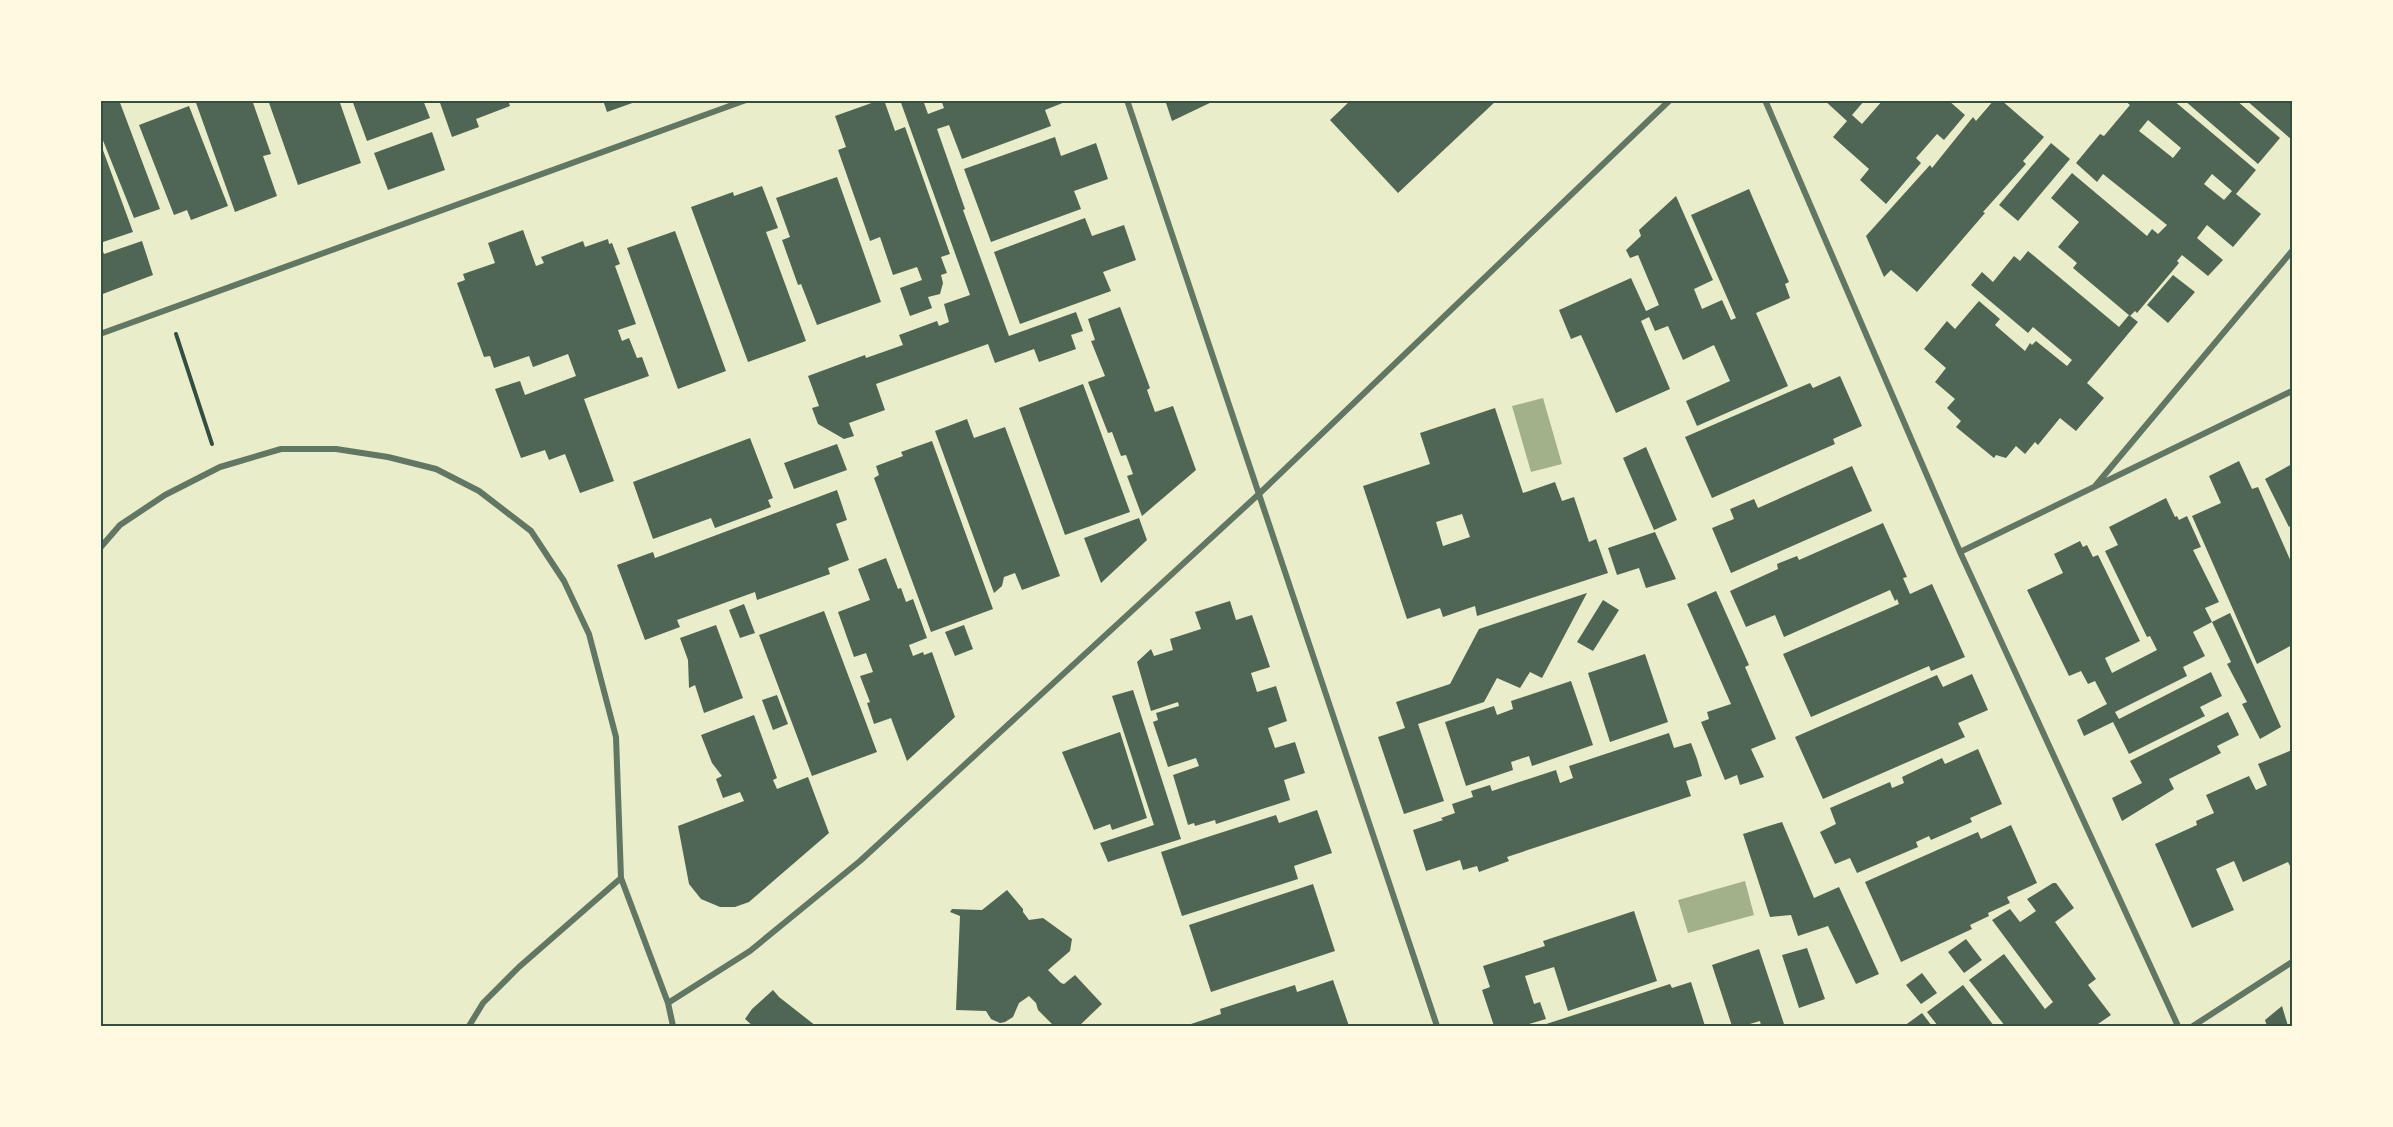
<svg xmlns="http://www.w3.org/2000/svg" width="2393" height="1127" font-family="Jost,sans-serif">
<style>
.water{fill:#a3b18a}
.building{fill:#4f6655;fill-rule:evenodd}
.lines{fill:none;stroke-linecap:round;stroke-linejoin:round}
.path{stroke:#344e41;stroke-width:4}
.minor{stroke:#617663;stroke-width:6}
.neatline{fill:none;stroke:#344e41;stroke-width:2}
</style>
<rect width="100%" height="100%" fill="#e9edc9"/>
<path class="water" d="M1543,398L1562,464L1531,472L1512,406Z
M1745,881L1754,915L1688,933L1678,900Z"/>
<path class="building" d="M100,100H119L160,209L134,218L100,133Z
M195,100H252L271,154L263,156L277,196L235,212Z
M268,100H339L361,163L298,185Z
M352,100H423L430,118L367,141Z
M439,100H508L510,106L476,119L479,127L452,137Z
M603,100H638V101L607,112Z
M880,100H884L895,131L905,127L950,254L941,257L947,273L941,275L943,283L940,294L928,297L932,308L910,316L900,288L922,280L917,267L893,275L880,237L870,241L838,150L846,147L835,116Z
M900,100H923L928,114L944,108L941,100H1070L1045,110L1051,126L962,159L949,125L937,129L965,209L963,210L1009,336L1076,312L1083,331L1071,335L1076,349L1039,362L1034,349L995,363L988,344L876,384L885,410L849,423L854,436L844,439L818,424L812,408L819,406L808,376L865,355L866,358L903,345L899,335L937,321L939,326L949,322L944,304L970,295Z
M1165,100H1216L1172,121Z
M1351,100H1497L1398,193L1330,120Z
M1824,100H1865L1852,115L1862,124L1883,100H1948L1965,115L1944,140L1937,134L1916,158L1921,163L1886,204L1860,180L1869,169L1833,137L1847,121Z
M1994,100H2001L2044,137L2023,161L2026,164L1983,212L1985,213L1917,292L1891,270L1884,277L1866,236L1930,165L1932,168L1973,117L1976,121Z
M2124,100H2173L2256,170L2236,194L2261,214L2233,247L2207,225L2197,238L2223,260L2208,276L2182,255L2177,261L2179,263L2137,313L2135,311L2130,316L2073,268L2077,263L2058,247L2079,222L2051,198L2072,173L2147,236L2152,229L2158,234L2167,225L2103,174L2097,182L2076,163L2100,134L2104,136L2130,105ZM2148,120L2181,148L2173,158L2139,131ZM2212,174L2232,191L2224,200L2204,184Z
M2184,100H2236L2280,138L2258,164Z
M2246,100H2292V140Z
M189,106L228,206L191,220L187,210L174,215L139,125Z
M432,132L445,170L388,190L374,153Z
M1055,137L1061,156L1096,143L1108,179L1074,191L1081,209L991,242L964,169Z
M100,142L133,232L100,243Z
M2051,143L2070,159L2018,221L1999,205Z
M837,177L881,302L817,325L801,284L798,285L782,240L790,237L776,198Z
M762,186L778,228L766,232L806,341L748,362L691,207L733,192L734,196Z
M1749,189L1789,282L1785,284L1790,298L1756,313L1788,386L1697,426L1686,401L1730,381L1714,345L1683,360L1668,326L1655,331L1649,317L1641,321L1670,389L1616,413L1581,335L1571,339L1559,310L1631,278L1646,311L1659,305L1638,255L1630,258L1626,250L1641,236L1639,230L1676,196L1713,280L1694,289L1702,309L1722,300L1731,320L1736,318L1691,215Z
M1085,218L1092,236L1124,225L1136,260L1103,272L1111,291L1020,324L994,252Z
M523,230L536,266L544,263L541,257L583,241L585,247L608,239L609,244L612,243L620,264L615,266L636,324L618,330L622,341L629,338L637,358L642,357L649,376L584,399L614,481L580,493L565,454L549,460L545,450L521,458L495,389L520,381L525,395L576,376L568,354L533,367L529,356L494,368L490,356L484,357L457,283L465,280L463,274L495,263L488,243Z
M675,231L726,371L678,389L627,248Z
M142,241L153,275L100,295V244L104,254Z
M2028,251L2119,327L2129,315L2138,322L2087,383L2104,398L2076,431L2060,418L2038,445L2035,442L2025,454L2016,446L2006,458L1996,455L1994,458L1956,427L1961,421L1947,408L1955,399L1935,382L1946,368L1924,349L1947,321L1955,329L1979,301L2000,319L1995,325L2025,351L2030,343L2032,345L2036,341L2067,366L2072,360L2033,327L2028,333L1971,285L1982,272L1993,282L2014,256L2020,261Z
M2173,275L2195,292L2168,323L2147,305Z
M1120,307L1150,388L1147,390L1155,412L1173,406L1196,470L1142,516L1127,476L1133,474L1126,455L1121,456L1112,432L1108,433L1088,382L1105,376L1091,341L1095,340L1088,319Z
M1840,376L1862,426L1833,439L1835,444L1712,498L1685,437L1810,383L1813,388Z
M1083,384L1130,512L1065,535L1019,408Z
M1495,408L1523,493L1555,482L1562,501L1574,497L1589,542L1596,539L1608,573L1477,616L1475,606L1443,617L1440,608L1407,619L1363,486L1430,464L1420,433ZM1462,514L1470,537L1443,546L1436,522Z
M967,419L974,438L1005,427L1060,576L1022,590L1015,573L1004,577L1002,586L994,593L935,431Z
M750,438L773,498L768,500L771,507L715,528L711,518L653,539L633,482Z
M932,441L993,609L931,632L874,478L879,475L876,466L903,456L901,452Z
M837,444L847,470L794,489L784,463Z
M1646,447L1677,520L1654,530L1623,458Z
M2239,461L2252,489L2258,487L2292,564V645L2257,664L2192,516L2221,503L2209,476Z
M2292,464V525L2289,527L2265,479Z
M1852,466L1872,511L1731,573L1712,528L1734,519L1730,509L1754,499L1758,508Z
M837,490L847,520L836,524L849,560L828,568L830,574L757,600L755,592L677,620L680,627L645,640L617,565L653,552L655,558Z
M2166,498L2175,517L2177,516L2179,520L2187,516L2201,547L2193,550L2219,602L2205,608L2212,622L2193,632L2205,656L2183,667L2187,676L2115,712L2119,719L2211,672L2222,696L2200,707L2205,716L2129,754L2113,722L2084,736L2077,720L2107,704L2095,681L2088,684L2081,671L2069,676L2027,590L2063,573L2054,554L2080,541L2083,547L2087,545L2093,557L2098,555L2140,641L2105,658L2112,673L2157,650L2150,636L2147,637L2105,551L2118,545L2109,527Z
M1139,518L1147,540L1101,583L1084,538Z
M1883,523L1907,577L1903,578L1910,594L1932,584L1965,657L1931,671L1929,666L1811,717L1783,654L1899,604L1897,599L1895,601L1890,590L1784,637L1775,615L1746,627L1730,591L1778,569L1777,564L1797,556L1799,560Z
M1655,532L1676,579L1646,588L1639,568L1617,575L1608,548Z
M886,558L898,589L901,588L906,602L913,599L927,638L909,645L913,656L923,652L924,655L932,652L955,717L907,761L891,718L874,724L867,703L870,702L860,676L873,672L866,653L854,657L838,612L870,600L858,569Z
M1716,591L1749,665L1745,667L1776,739L1751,749L1764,777L1740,785L1737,775L1725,780L1701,722L1709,719L1707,712L1731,704L1687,604Z
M1587,593L1542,678L1530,672L1520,688L1497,678L1484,702L1418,724L1444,801L1404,814L1378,737L1405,728L1396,702L1450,684L1479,629Z
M1603,600L1619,610L1593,651L1577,642Z
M1230,601L1236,620L1252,615L1270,667L1251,673L1257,692L1276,686L1287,721L1268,728L1275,748L1295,742L1305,773L1284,780L1290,800L1216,824L1215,820L1195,826L1194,823L1188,825L1173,775L1199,766L1196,758L1168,767L1153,722L1158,720L1156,713L1179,706L1178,702L1151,711L1137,662L1151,649L1154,656L1173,650L1170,639L1201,629L1195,612Z
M744,604L755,633L740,638L729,610Z
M824,611L877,752L812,776L759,635Z
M2230,613L2281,727L2260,739L2242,704L2247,702L2227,664L2231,662L2212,622Z
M716,625L743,698L704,713L695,685L689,688L688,660L680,638Z
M964,625L973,649L955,656L945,632Z
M1645,654L1668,722L1610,742L1588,673Z
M1972,674L1988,710L1958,723L1965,737L1823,799L1795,737L1937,675L1943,687Z
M1571,681L1593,745L1532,766L1529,756L1511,762L1513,770L1466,786L1445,722L1494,706L1497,715L1513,709L1511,701Z
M1133,690L1181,839L1108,862L1100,843L1154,825L1112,696Z
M777,695L788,724L773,730L762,700Z
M2228,712L2239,735L2217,746L2221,753L2169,779L2174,789L2122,821L2112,798L2142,783L2130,761Z
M754,715L777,778L773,780L777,789L808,777L829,833L749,902L735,907H720L701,899L689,884L678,826L744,801L740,792L723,798L716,779L722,776L712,763L701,735Z
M1120,732L1147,818L1112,830L1110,824L1094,830L1062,752Z
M1669,733L1674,748L1691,743L1697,759L1702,776L1686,781L1691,796L1507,857L1509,861L1479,872L1477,866L1463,870L1460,860L1426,871L1413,830L1443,820L1441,818L1455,813L1452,804L1473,797L1471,791L1490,785L1492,791L1556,770L1560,783L1573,778L1569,766Z
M1978,749L2002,804L1970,818L1972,822L1931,840L1929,836L1916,842L1918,847L1857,873L1850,858L1835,864L1820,832L1836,824L1830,808L1890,782L1892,788L1904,783L1902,777L1942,758L1945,764Z
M2292,750V865L2290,866L2288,862L2243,882L2234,861L2216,869L2234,910L2192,928L2155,844L2197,825L2196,821L2214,813L2206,795L2249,776L2256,790L2267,785L2258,764Z
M1317,810L1332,853L1294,866L1298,879L1182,916L1161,852L1276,815L1279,823Z
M1782,822L1814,898L1839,887L1879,974L1856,984L1828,926L1798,936L1791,915L1770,917L1743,834Z
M2011,825L2037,883L2007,897L2010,903L1988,913L1989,916L1970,925L1972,929L1901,962L1865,882L1978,832L1981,839Z
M2053,883H2056L2074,908L2055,922L2096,979L2088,985L2111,1015L2095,1026H2005L1969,980L2004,954L2045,1009L2053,1002L1992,920L2010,909L2020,922L2036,911L2027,899Z
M1313,884L1335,951L1211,992L1189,925Z
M1007,890L1023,909V912L1029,920L1043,918L1072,939L1070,951L1048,970L1061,983L1064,984L1075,975L1102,1004L1079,1026H1054L1038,1010L1036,1003L1029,996L1019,1003L1013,1017L1005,1022L1000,1023L991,1019L986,1011L956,1010L960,916L950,912L952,909L982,910Z
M1634,911L1657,981L1568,1011L1554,967L1525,976L1534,1004L1540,1002L1546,1019L1522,1026H1494L1482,990L1490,987L1483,966L1545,946L1543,941Z
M1966,939L1982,960L1964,973L1948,952Z
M1807,948L1825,999L1799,1008L1782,955Z
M1759,949L1784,1024L1777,1026H1761L1760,1021L1743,1026H1732L1712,965Z
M1922,973L1937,993L1921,1004L1906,985Z
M1333,980L1349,1026H1185L1221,1014L1220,1009L1295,985L1297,992Z
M1691,982L1705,1026H1540L1670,984L1672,988Z
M1963,985L1994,1026H1938L1927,1012Z
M773,990L779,997L816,1026H753L745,1019L752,1009Z
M2282,1006L2288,1026H2267L2265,1020Z
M1922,1013L1932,1026H1904Z"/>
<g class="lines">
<path class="path" d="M176,334L212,444"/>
<path class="minor" d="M1127,100L1437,1026
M1765,100L1960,552L2178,1026
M100,334L746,100
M2096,485L2292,251
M100,548L120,525L165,495L220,467L281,449H336L388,457L436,469L479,491L531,531L564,581L589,634L616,737L621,878L519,967L483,1003L469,1026
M1960,552L2292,391
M621,878L668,1003L673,1026
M668,1003L750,951L860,861L1260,493L1670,100
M2193,1026L2292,962"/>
</g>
<rect width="2393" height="1127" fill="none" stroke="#fefae0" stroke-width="204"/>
<rect x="102" y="102" width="2189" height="923" class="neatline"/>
</svg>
